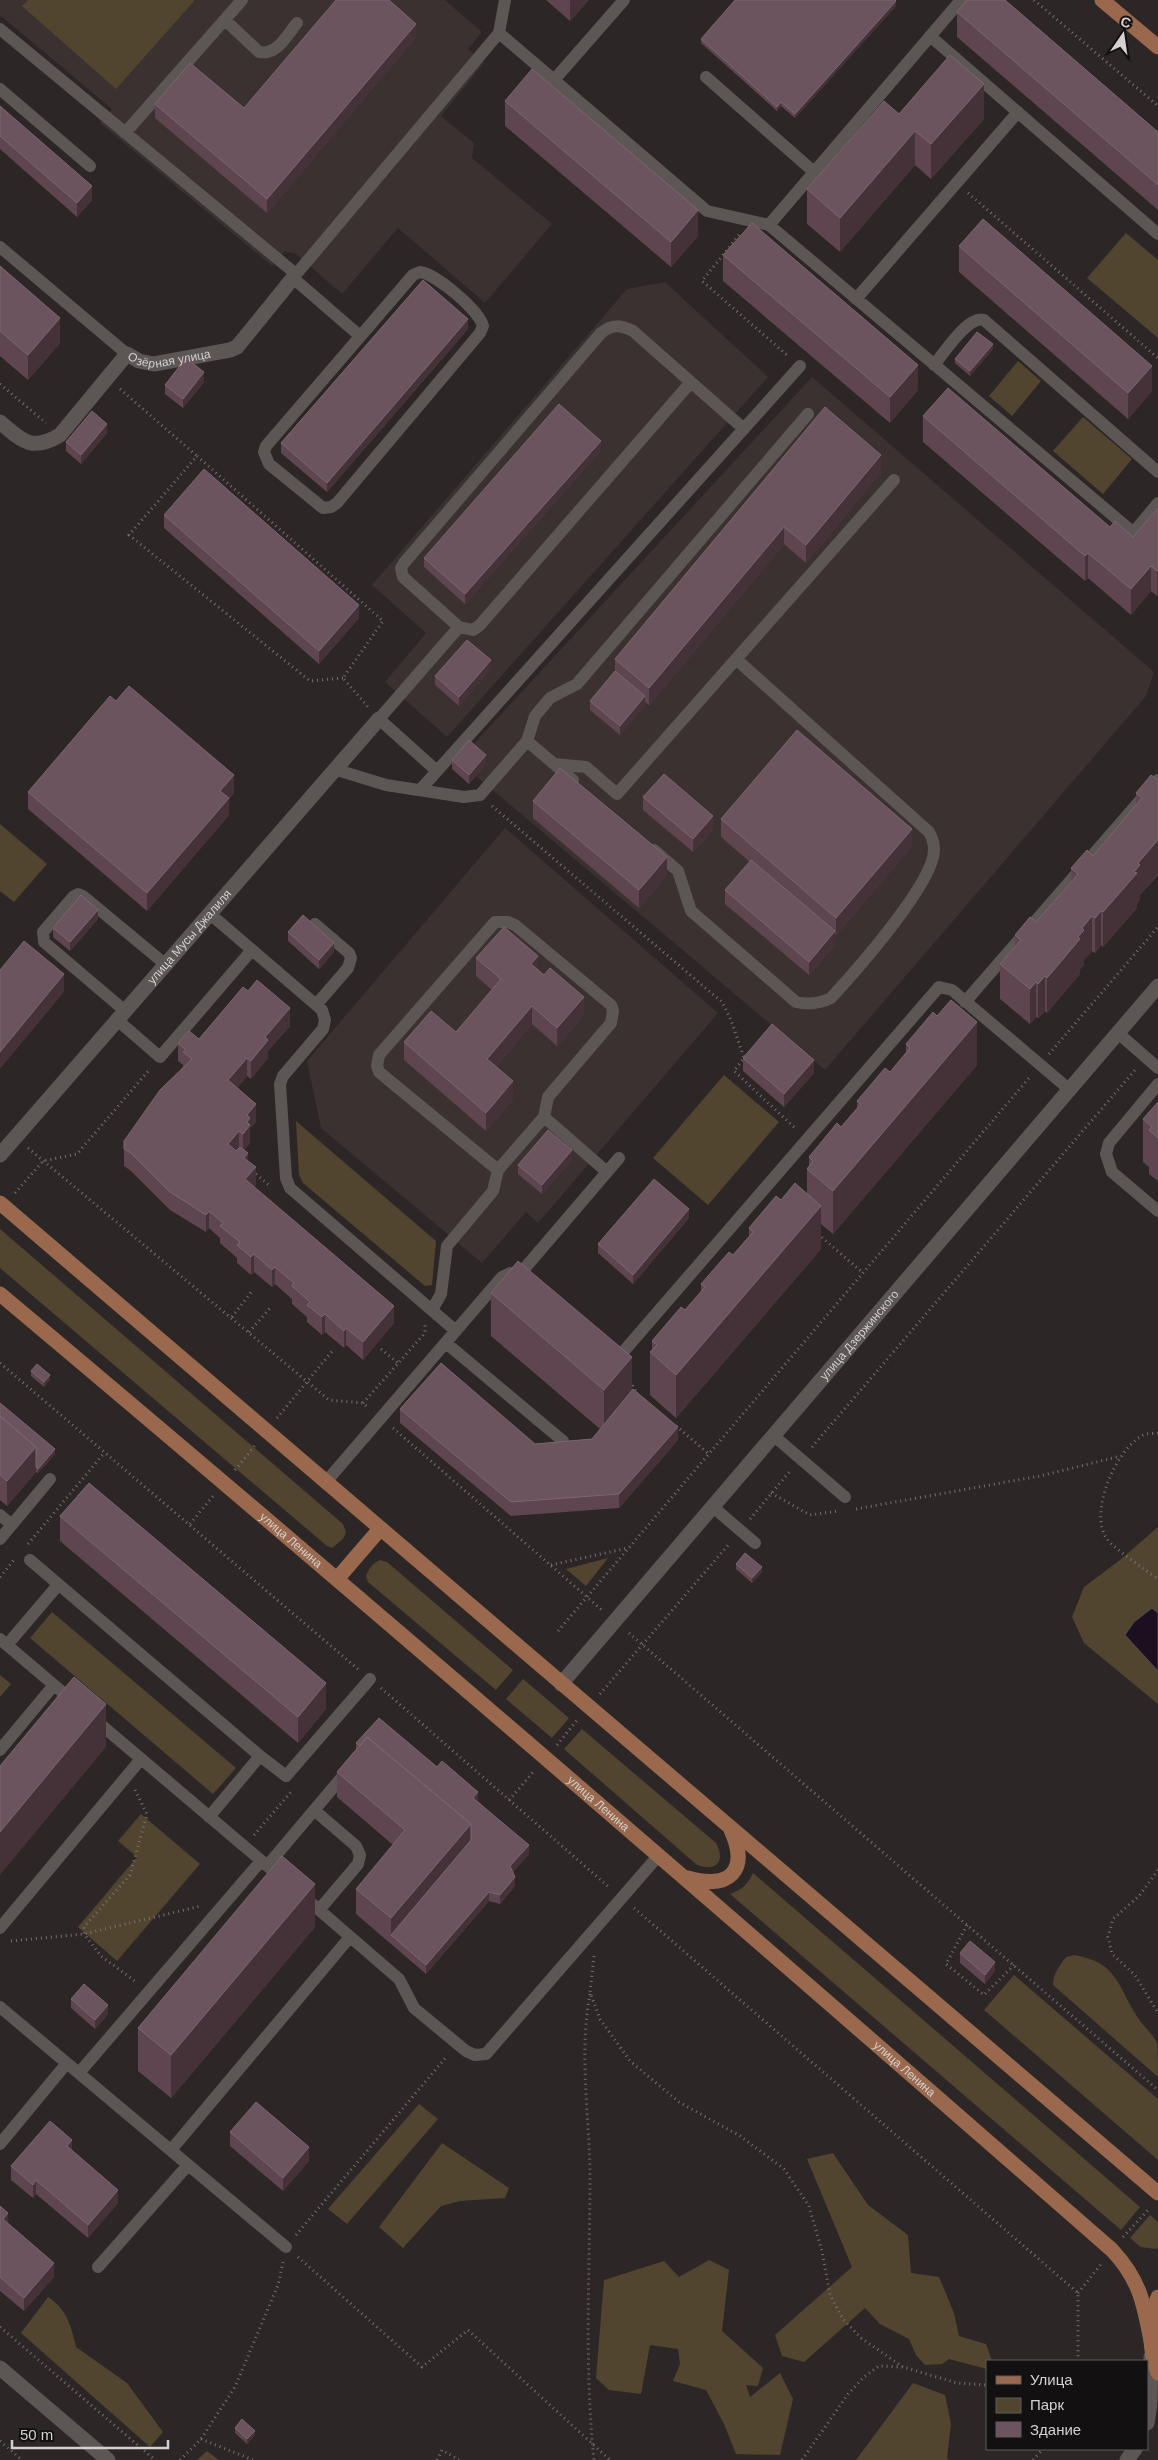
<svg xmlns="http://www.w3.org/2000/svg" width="1158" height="2460" font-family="Arial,sans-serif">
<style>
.built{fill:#3c3131}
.green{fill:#514530}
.water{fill:#1d0e20;stroke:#544855}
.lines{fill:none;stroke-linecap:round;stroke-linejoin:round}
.path{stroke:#767271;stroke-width:3;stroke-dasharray:1 4;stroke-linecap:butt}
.service{stroke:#5c5655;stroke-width:12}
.minor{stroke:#5c5655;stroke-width:15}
.tertiary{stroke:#5c5655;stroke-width:15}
.secondary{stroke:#5c5655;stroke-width:15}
.primary{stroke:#9a694d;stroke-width:15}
.wall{fill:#5e4550}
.shaded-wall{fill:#453239}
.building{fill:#6b545d;stroke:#7b676f}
.labels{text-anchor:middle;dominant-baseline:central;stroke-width:5;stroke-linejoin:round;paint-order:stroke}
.street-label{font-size:12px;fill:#d4d1d0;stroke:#121010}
</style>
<rect width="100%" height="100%" fill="#2c2626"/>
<path class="built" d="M0,0H445L482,32L468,49L484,63L441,116L474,143L472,158L552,224L485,303L398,228L342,294L296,254L285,251L272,266L100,123L112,109L0,15Z
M665,282L768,377L447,737L385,682L426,633L372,585L627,289Z
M812,377L1154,672L1146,696L825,1070L476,776L469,749Z
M505,828L718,1013L538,1223L526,1212L482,1263L321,1128L307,1061Z"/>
<path class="green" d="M28,0H195L116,89L22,6Z
M1126,233L1158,260V338L1087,278Z
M1018,361L1041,381L1012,416L989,396Z
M1083,417L1132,459L1103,494L1053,451Z
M0,824L47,864L14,902L0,891Z
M724,1075L779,1122L708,1205L653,1158Z
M296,1121L436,1241L432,1285L425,1286L303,1183L299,1175Z
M0,1229L343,1524L346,1532L343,1539L332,1548L327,1546L0,1268Z
M1158,1527V1704L1084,1643L1072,1617L1084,1587L1120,1560Z
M608,1558L586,1586L566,1569Z
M380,1560L387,1562L513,1670L496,1690L368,1582L366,1576C369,1568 372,1564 380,1560Z
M52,1612L236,1768L213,1794L30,1638Z
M0,1675L11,1684L0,1697Z
M523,1679L569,1718L552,1738L506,1699Z
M582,1729L716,1843C726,1862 716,1872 697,1865L564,1749Z
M141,1814L200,1864L117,1961L78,1927L137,1857L118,1841Z
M753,1873L1140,2207L1121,2230L730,1894C743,1889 747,1885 753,1873Z
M1074,1955C1118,1962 1117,1986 1138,2018C1144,2027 1153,2034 1157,2043C1158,2051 1158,2068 1158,2077L1053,1985C1053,1974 1059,1966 1066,1957Z
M1014,1975L1158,2099V2160L984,2010Z
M419,2104L438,2119L347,2224L328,2209Z
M442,2143L509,2188L505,2198L460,2201L441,2206L403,2248L379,2227Z
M833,2153L868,2205L908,2235L911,2273L939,2277L954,2313L959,2336L986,2344L992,2361H987V2369L949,2359L942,2364L925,2365L916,2355L909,2339L880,2324L865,2308L804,2362L782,2356L775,2335L852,2267L807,2159Z
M1150,2215L1158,2222V2248L1155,2249L1141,2247L1130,2238Z
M709,2260L729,2270L722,2331L763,2368L758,2386L746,2385L750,2397L780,2373L793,2399L780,2455L736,2454L724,2424L706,2390L673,2381L680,2364L678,2349L650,2345L641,2394L609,2390L596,2378L604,2280L664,2261L679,2277Z
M48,2297C67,2309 71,2326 76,2347L127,2383L163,2432L150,2447L21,2333Z
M913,2383L945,2395L951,2424L947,2458L949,2460H856Z
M207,2451L219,2460H197Z"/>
<path class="water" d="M1152,1608L1158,1613V1671L1125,1635L1134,1622Z"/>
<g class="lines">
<path class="path" d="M1034,0L1158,106
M968,193L1158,358
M739,235L702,281L788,356
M0,384L46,423
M120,389L197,456
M343,678L310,681L129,535L197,456L383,621L343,678L368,707
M492,806L722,1002L731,1020L744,1058L734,1071L795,1128
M1049,1054L1158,927
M28,1148L329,1400L363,1403L368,1408
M256,1174L271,1187
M15,1193L43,1161L77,1154L150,1069
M818,1234L862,1272
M232,1317L252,1291
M249,1332L272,1306
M381,1349L398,1363
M0,1363L359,1670
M630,1381L638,1395
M363,1403L425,1333V1325
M277,1418L334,1349
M676,1426L709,1454
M393,1428L603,1611
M1158,1433C1154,1434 1147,1433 1143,1435C1116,1449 1088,1513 1107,1539C1113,1548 1147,1571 1158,1579
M812,1447L1135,1070
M235,1470L256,1444
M771,1493L810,1515L838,1511
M856,1509L1040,1476L1121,1456
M750,1519L791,1470
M190,1524L213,1496
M28,1544L105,1452
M551,1565L628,1548
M0,1577L14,1560
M558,1631L1029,1078
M629,1633L1158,2090
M381,1688L610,1888
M600,1694L730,1543
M557,1745L578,1719
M135,1790L147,1814L130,1875L84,1927V1934L101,1956L136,1982
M509,1800L535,1770
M254,1835L291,1792
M1158,1870L1139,1896L1113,1919L1108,1937L1112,1954L1135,1975L1158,2013
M634,1908L1078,2293V2361
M967,1925L946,1964L984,1995L1014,1965
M11,1941L84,1934L201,1906
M594,1956L590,1992L600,2019L630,2061L679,2102L740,2136L784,2169L809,2206L822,2251L830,2295L843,2319L861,2338L903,2367
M590,1994C579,2052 589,2113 590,2172C590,2268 584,2365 594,2460
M296,2235L447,2056
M1123,2237L1149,2209
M298,2257L422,2367L468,2330L610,2460
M1078,2293L1102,2263
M0,2327L155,2460
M201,2439L253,2460
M0,2441L22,2460
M180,2460L201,2439L235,2387L278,2285L283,2262
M437,2460L442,2450L459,2460
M802,2460L848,2394L864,2377L879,2366L903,2367L957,2383L987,2385
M1033,2460L1043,2449"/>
<path class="service" d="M505,0L499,33L707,211L769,225L1148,545
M225,20L259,52C277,56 287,35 297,23
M0,29L296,274
M930,36L1158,234
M706,77L814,172
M554,80L624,0
M0,89L90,166
M125,133L242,0
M769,225L961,0
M0,247L127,354
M420,272C436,274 479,310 483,326L480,333L337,503L331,507L323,508L269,464L264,452L266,446L413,275Z
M856,299L1018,112
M360,336L293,278L499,33
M934,365C944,353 968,315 984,320L1158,472
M1133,533L1158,503
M459,627L403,577L401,568L404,563L601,333C612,324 620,325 633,331L744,429
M527,741L573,780
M554,764L586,767L617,794L894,480
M334,769L386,785L464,797L480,795L527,741L535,716L550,698L577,684L808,414
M437,771L379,719L459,627L473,630L480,625L691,382
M420,790L800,366
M654,850L678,871L691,911L796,1002C809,1005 819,1004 831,998C855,972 934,883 934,850C934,843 932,837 929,832L736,659
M209,913L322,1010L325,1020L323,1029L283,1076L280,1084L286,1178L290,1188L456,1331
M315,924L349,953L351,958L348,968L316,1005
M965,1002L1158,780
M124,1010L44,942L43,932L74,896L78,894L83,896L165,964
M116,1019L160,1057L252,950
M1118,1033L1158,1068
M1158,1084L1109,1143L1106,1154L1112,1172L1158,1211
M544,1117L607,1172
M519,1275L619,1158
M432,1310L441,1294L447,1246L493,1191L498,1170L544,1117L548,1097L611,1023L613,1011L611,1005L515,925L508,922H495L379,1055L377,1066L379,1072L498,1170
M446,1343L563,1441
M613,1355L617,1359L939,987L952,990L1070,1090
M774,1436L845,1497
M325,1483L502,1277L510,1273L522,1278
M713,1507L755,1543
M0,1515L12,1525
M0,1539L50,1479
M30,1560L260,1756L286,1776L370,1679
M0,1639L74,1702
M7,1645L58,1585
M93,1718L284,1880
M0,1750L54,1685
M314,1810L356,1846L360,1855L358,1864L319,1910
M209,1817L260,1756
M267,1866L348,1770
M303,1896L399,1979L414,2008L466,2051L475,2055L486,2054L659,1855
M0,1928L141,1759
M0,2007L286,2247
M79,2073L261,1861
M0,2144L67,2063
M171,2150L350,1937
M98,2267L188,2165"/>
<g class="minor">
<path id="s1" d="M0,422C22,441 32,452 60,435L127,354L139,361L154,364L230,350L237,347L293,278"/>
<path id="s2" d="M0,1155L379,719"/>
</g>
<path class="tertiary" id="s3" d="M561,1684L1158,986"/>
<path class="secondary" d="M0,2368L108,2460
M1147,2423L1150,2404L1151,2357
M1127,2460L1135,2449"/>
<g class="primary">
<path d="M1102,0L1158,47"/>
<path d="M0,1203L1158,2193"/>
<path id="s4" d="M0,1294C374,1608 744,1928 1112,2250C1141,2281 1144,2305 1152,2346"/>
<path d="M337,1579L380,1529"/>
<path d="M688,1878C729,1890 750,1871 731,1830"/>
<path d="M1158,2297C1148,2319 1149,2351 1158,2373"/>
</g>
</g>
<path class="wall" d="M546,0H589L570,21Z
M896,6L795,118L781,106L777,111L701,43V39Z
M957,12L1158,132V210L957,37Z
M416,37L267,213L155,118V104L244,108Z
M505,101L698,236L671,267L505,126Z
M0,106L92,200L77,217L0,149Z
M899,114L984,119L931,179L915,165L840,252L807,224V189Z
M959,246L1152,391L1128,419L959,272Z
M723,255L918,390L890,423L723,281Z
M0,266L60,343L28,380L0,356Z
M468,329L327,492L281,453V443Z
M993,349L970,376L955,363V359Z
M204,382L183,408L165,394V385Z
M825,407L881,472L806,563L784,544L649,705L645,702V705L620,735L590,710V701L615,671V659Z
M923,416L1110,527L1133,537L1158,508L1157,596L1151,591L1131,615L1088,578L1085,581L923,442Z
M107,433L81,464L66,451V442Z
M601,450L465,604L424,567V558Z
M164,515L359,618L319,664L164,528Z
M491,669L459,706L435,685V676Z
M452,760L486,764L469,784L452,769Z
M1158,780V875L1140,895V899L1137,904V908L1103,947L1101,945L1095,953L1092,951L1084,960V965L1080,969V974L1047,1013L1045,1011L1038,1018L1036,1017L1030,1024L1000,999V964L1015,947V935L1036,922L1071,881V868L1093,856L1136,806V793Z
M28,792L234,793L229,799V815L147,911L28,809Z
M643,797L713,830L693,852L643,810Z
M533,801L667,875L639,908L533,818Z
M721,819L912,846L836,935L835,934V945L809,975L725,904V890L750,862L721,837Z
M98,919L70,951L53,937V928Z
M288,932L334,952L319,969L288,941Z
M476,958L538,970L584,1015L557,1046L532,1024L496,1066L513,1099L486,1131L404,1060V1042L456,1032L492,990L476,976Z
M290,1026L268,1051V1058L251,1079L247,1076L237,1088L256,1122L250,1128V1143L244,1150L256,1185L254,1187L394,1323L363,1360L346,1345L344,1348L325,1332L322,1335L307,1322V1317L292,1304V1299L275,1284L272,1287L254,1272L251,1275L237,1263V1258L220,1243V1238L209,1228L206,1232L170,1210L131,1171L124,1166V1141L183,1067V1065L178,1061V1043L199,1039Z
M906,1044L977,1065L833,1234L821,1224V1249L676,1418L650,1395V1352L652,1350V1341L685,1310L701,1292V1284L733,1255L749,1237V1228L781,1200L807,1194V1169L809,1166V1157L841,1127L857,1108V1101L890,1072L906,1053Z
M743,1058L814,1073L784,1107L743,1071Z
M1158,1102V1181L1149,1174V1167L1143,1162V1119Z
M572,1160L542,1194L518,1174V1165Z
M689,1218L633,1284L598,1253V1244Z
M491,1293L632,1391L678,1440L619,1508L511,1516L400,1423V1409L535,1444L592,1439L600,1429L491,1336Z
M31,1371L50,1380L44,1387L31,1376Z
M0,1403L55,1454L38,1473L36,1472L7,1506L0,1500Z
M60,1516L326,1709L298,1743L60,1541Z
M736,1564L762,1572L752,1583L736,1569Z
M356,1743L478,1801L529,1854L513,1872L515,1886L500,1904L489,1901L426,1974L356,1914V1889L393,1845L337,1797V1772L356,1749Z
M315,1927L171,2098L138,2071V2028Z
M960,1953L995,1971L985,1984L960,1963Z
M71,1999L108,2014L95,2029L71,2008Z
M230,2132L309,2161L283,2191L230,2146Z
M72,2151L118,2203L88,2238L36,2194L33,2198L11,2180V2166Z
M0,2206L8,2224L54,2277L24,2311L0,2291Z
M235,2428L255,2435L247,2444L235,2433Z"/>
<path class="shaded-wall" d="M570,0H589L570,21Z
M896,1V6L795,118V114Z
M416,24V37L267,213V199Z
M984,84V119L931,179V144Z
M781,102V106L777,111V107Z
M915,131V165L840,252V218Z
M92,186V200L77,217V203Z
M698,210V236L671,267V242Z
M60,318V343L28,380V355Z
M468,319V329L327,492V483Z
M993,344V349L970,376V371Z
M918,365V390L890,423V397Z
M1152,366V391L1128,419V393Z
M204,372V382L183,408V399Z
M107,424V433L81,464V455Z
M601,441V450L465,604V594Z
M881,455V472L806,563V545Z
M784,527V544L649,705V688Z
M1088,553V578L1085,581V556Z
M1151,566V591L1131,615V589Z
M1158,570V595L1157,596V571Z
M359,605V618L319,664V651Z
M491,660V669L459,706V697Z
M645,696V705L620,735V726Z
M486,755V764L469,784V775Z
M234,775V793L229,799V815L147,911V893L220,791Z
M713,816V830L693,852V839Z
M912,829V846L836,935V918Z
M1158,840V874L1140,895V899L1137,904V908L1103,947V912L1134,872L1138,863Z
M667,857V875L639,908V890Z
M98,910V919L70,951V942Z
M1101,911V945L1095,953V918Z
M1092,916V951L1084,960V965L1080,969V974L1047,1013V978L1078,937L1082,928Z
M835,931V945L809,975V962Z
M334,943V952L319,969V960Z
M538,956V974L531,964Z
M64,974V992L0,1069V1052Z
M1045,976V1011L1038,1018V984Z
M1036,982V1017L1030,1024V989Z
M584,997V1015L557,1046V1028Z
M532,1006V1024L487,1076V1059Z
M290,1008V1026L268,1051V1058L251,1079V1061L265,1037Z
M977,1022V1065L833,1234V1191Z
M247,1058V1076L228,1098V1080Z
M814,1060V1073L784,1107V1094Z
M513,1081V1099L486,1131V1113Z
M256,1104V1122L250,1128V1143L243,1152V1134L247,1115Z
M239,1131V1148L228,1162V1144Z
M572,1150V1160L542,1194V1185Z
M248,1153V1171L244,1158Z
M256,1167V1185L245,1197V1179Z
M821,1206V1249L676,1418V1375Z
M689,1209V1218L633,1284V1275Z
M209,1211V1228L206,1232V1215Z
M254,1254V1272L251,1275V1257Z
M275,1267V1284L272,1287V1270Z
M394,1306V1323L363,1360V1342Z
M325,1314V1332L322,1335V1317Z
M346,1328V1345L344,1348V1331Z
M632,1357V1400L604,1433V1390Z
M50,1375V1380L44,1387V1382Z
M678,1427V1440L619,1508V1494Z
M36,1447V1472L7,1506V1481Z
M55,1449V1454L38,1473V1469Z
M762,1567V1572L752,1583V1578Z
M326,1683V1709L298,1743V1717Z
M106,1704V1747L0,1875V1832Z
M478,1792V1801L473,1807V1798Z
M471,1824V1849L391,1935V1918Z
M529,1845V1854L510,1876V1866Z
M515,1877V1886L500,1904V1895Z
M315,1884V1927L171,2098V2055Z
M489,1892V1901L426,1974V1965Z
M995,1962V1971L985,1984V1975Z
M108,2005V2014L95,2029V2020Z
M72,2140V2153L67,2146Z
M309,2147V2161L283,2191V2178Z
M36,2180V2194L33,2198V2185Z
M118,2190V2203L88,2238V2225Z
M8,2213V2227L3,2219Z
M54,2263V2277L24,2311V2298Z
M255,2431V2435L247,2444V2439Z"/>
<path class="building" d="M336,0H389L416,24L267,199L155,104L190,63L244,108Z
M735,0H895L896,1L795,114L781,102L777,107L701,39Z
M967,0H1005L1158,132V185L957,12Z
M950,55L984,84L931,144L915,131L840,218L807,189L884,101L899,114Z
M532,69L698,210L671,242L505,101Z
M0,106L92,186L77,203L0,136Z
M983,219L1152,366L1128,393L959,246Z
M752,223L918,365L890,397L723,255Z
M0,266L60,318L28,355L0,331Z
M423,280L468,319L327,483L281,443Z
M977,332L993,344L970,371L955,359Z
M186,358L204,372L183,399L165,385Z
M948,388L1110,527L1115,521L1133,537L1158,508V570L1157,571L1151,566L1131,589L1088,553L1085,556L923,416Z
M559,404L601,441L465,594L424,558Z
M825,407L881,455L806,545L784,527L649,688L615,659Z
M92,411L107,424L81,455L66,442Z
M204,469L359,605L319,651L164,515Z
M467,640L491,660L459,697L435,676Z
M615,671L645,696L620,726L590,701Z
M129,686L234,775L220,791L229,798L147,893L28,792L110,696L116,701Z
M797,730L912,829L836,918L721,819Z
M469,740L486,755L469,775L452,760Z
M560,768L667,857L639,890L533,801Z
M664,774L713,816L693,839L643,797Z
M1151,775L1158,780V840L1138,863L1140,865L1134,872L1137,873L1103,912L1101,911L1095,918L1092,916L1082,928L1084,930L1078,937L1080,939L1047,978L1045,976L1038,984L1036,982L1030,989L1000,964L1021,940L1015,935L1030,917L1036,922L1078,874L1071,868L1087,850L1093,856L1142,798L1136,793Z
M751,860L835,931L809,962L725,890Z
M81,895L98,910L70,942L53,928Z
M303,915L334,943L319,960L288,932Z
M504,927L538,956L531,964L544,975L550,968L584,997L557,1028L532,1006L487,1059L513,1081L486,1113L404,1042L431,1011L456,1032L501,979L476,958Z
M24,941L64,974L0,1052V970Z
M257,980L290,1008L265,1037L268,1040L251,1061L247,1058L228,1080L256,1104L247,1115L250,1118L247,1122L250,1125L243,1134L239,1131L228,1144L236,1151L240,1147L248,1153L244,1158L256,1167L245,1179L394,1306L363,1342L346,1328L344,1331L325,1314L322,1317L307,1305L310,1302L292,1286L294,1283L275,1267L272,1270L254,1254L251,1257L237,1245L240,1242L220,1226L223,1223L209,1211L206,1215L170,1192L131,1153L124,1149V1141L160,1090L192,1059L183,1052L186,1050L178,1043L189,1031L199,1039L243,987L248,991Z
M951,1000L977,1022L833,1191L807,1169L813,1161L809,1157L837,1123L841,1127L861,1104L857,1101L885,1068L890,1072L910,1048L906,1044L933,1012L937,1016Z
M772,1024L814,1060L784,1094L743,1058Z
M1158,1102V1138L1149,1130L1152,1127L1143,1119Z
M548,1130L572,1150L542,1185L518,1165Z
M654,1179L689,1209L633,1275L598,1244Z
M795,1183L821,1206L676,1375L650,1352L657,1345L652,1341L681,1307L685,1310L705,1287L701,1284L729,1252L733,1255L753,1232L749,1228L776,1196L781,1200Z
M518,1261L632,1357L604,1390L491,1293Z
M441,1363L535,1444L592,1439L633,1389L678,1427L619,1494L511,1502L400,1409Z
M37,1364L50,1375L44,1382L31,1371Z
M0,1403L55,1449L38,1469L36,1467V1447L0,1416Z
M0,1416L36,1447L7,1481L0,1475Z
M89,1483L326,1683L298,1717L60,1516Z
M745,1553L762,1567L752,1578L736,1564Z
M74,1677L106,1704L0,1832V1766Z
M379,1718L437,1767L442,1761L478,1792L473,1798L529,1845L510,1866L515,1877L500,1895L489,1892L426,1965L391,1935L471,1840V1824L367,1737L360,1746L356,1743Z
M367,1737L471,1824L391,1918L356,1889L405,1830L337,1772Z
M282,1856L315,1884L171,2055L138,2028Z
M970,1941L995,1962L985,1975L960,1953Z
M84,1984L108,2005L95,2020L71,1999Z
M256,2102L309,2147L283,2178L230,2132Z
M50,2121L72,2140L67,2146L118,2190L88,2225L36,2180L33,2185L11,2166Z
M0,2206L8,2213L3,2219L54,2263L24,2298L0,2277Z
M242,2419L255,2431L247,2439L235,2428Z"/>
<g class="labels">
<g class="street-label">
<text stroke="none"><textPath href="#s1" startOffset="218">Озёрная улица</textPath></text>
<text stroke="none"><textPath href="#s2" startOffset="289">улица Мусы Джалиля</textPath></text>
<text stroke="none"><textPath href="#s3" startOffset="459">улица Дзержинского</textPath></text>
<text stroke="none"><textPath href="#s4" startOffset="381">улица Ленина</textPath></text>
<text stroke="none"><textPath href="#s4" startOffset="786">улица Ленина</textPath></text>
<text stroke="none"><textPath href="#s4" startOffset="1191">улица Ленина</textPath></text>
</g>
</g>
<rect x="986" y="2360" width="162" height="90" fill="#121010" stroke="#605d5d"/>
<rect x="996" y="2376" width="25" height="8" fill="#9a694d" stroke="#605d5d"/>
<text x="1030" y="2385" font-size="15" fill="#d4d1d0">Улица</text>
<rect x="996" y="2398" width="25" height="15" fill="#514530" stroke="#605d5d"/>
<text x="1030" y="2410" font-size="15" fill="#d4d1d0">Парк</text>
<rect x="996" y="2422" width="25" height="15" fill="#6b545d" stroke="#605d5d"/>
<text x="1030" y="2435" font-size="15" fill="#d4d1d0">Здание</text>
<g transform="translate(1123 35) rotate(13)" stroke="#121010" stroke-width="4" paint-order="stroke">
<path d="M0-4L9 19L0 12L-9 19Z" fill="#d4d1d0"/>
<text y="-8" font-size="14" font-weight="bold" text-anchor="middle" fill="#d4d1d0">С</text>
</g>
<path d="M12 2440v8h156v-8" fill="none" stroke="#d4d1d0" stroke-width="2.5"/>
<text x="20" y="2440" font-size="15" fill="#d4d1d0" stroke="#121010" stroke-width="4" paint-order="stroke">50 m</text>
</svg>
